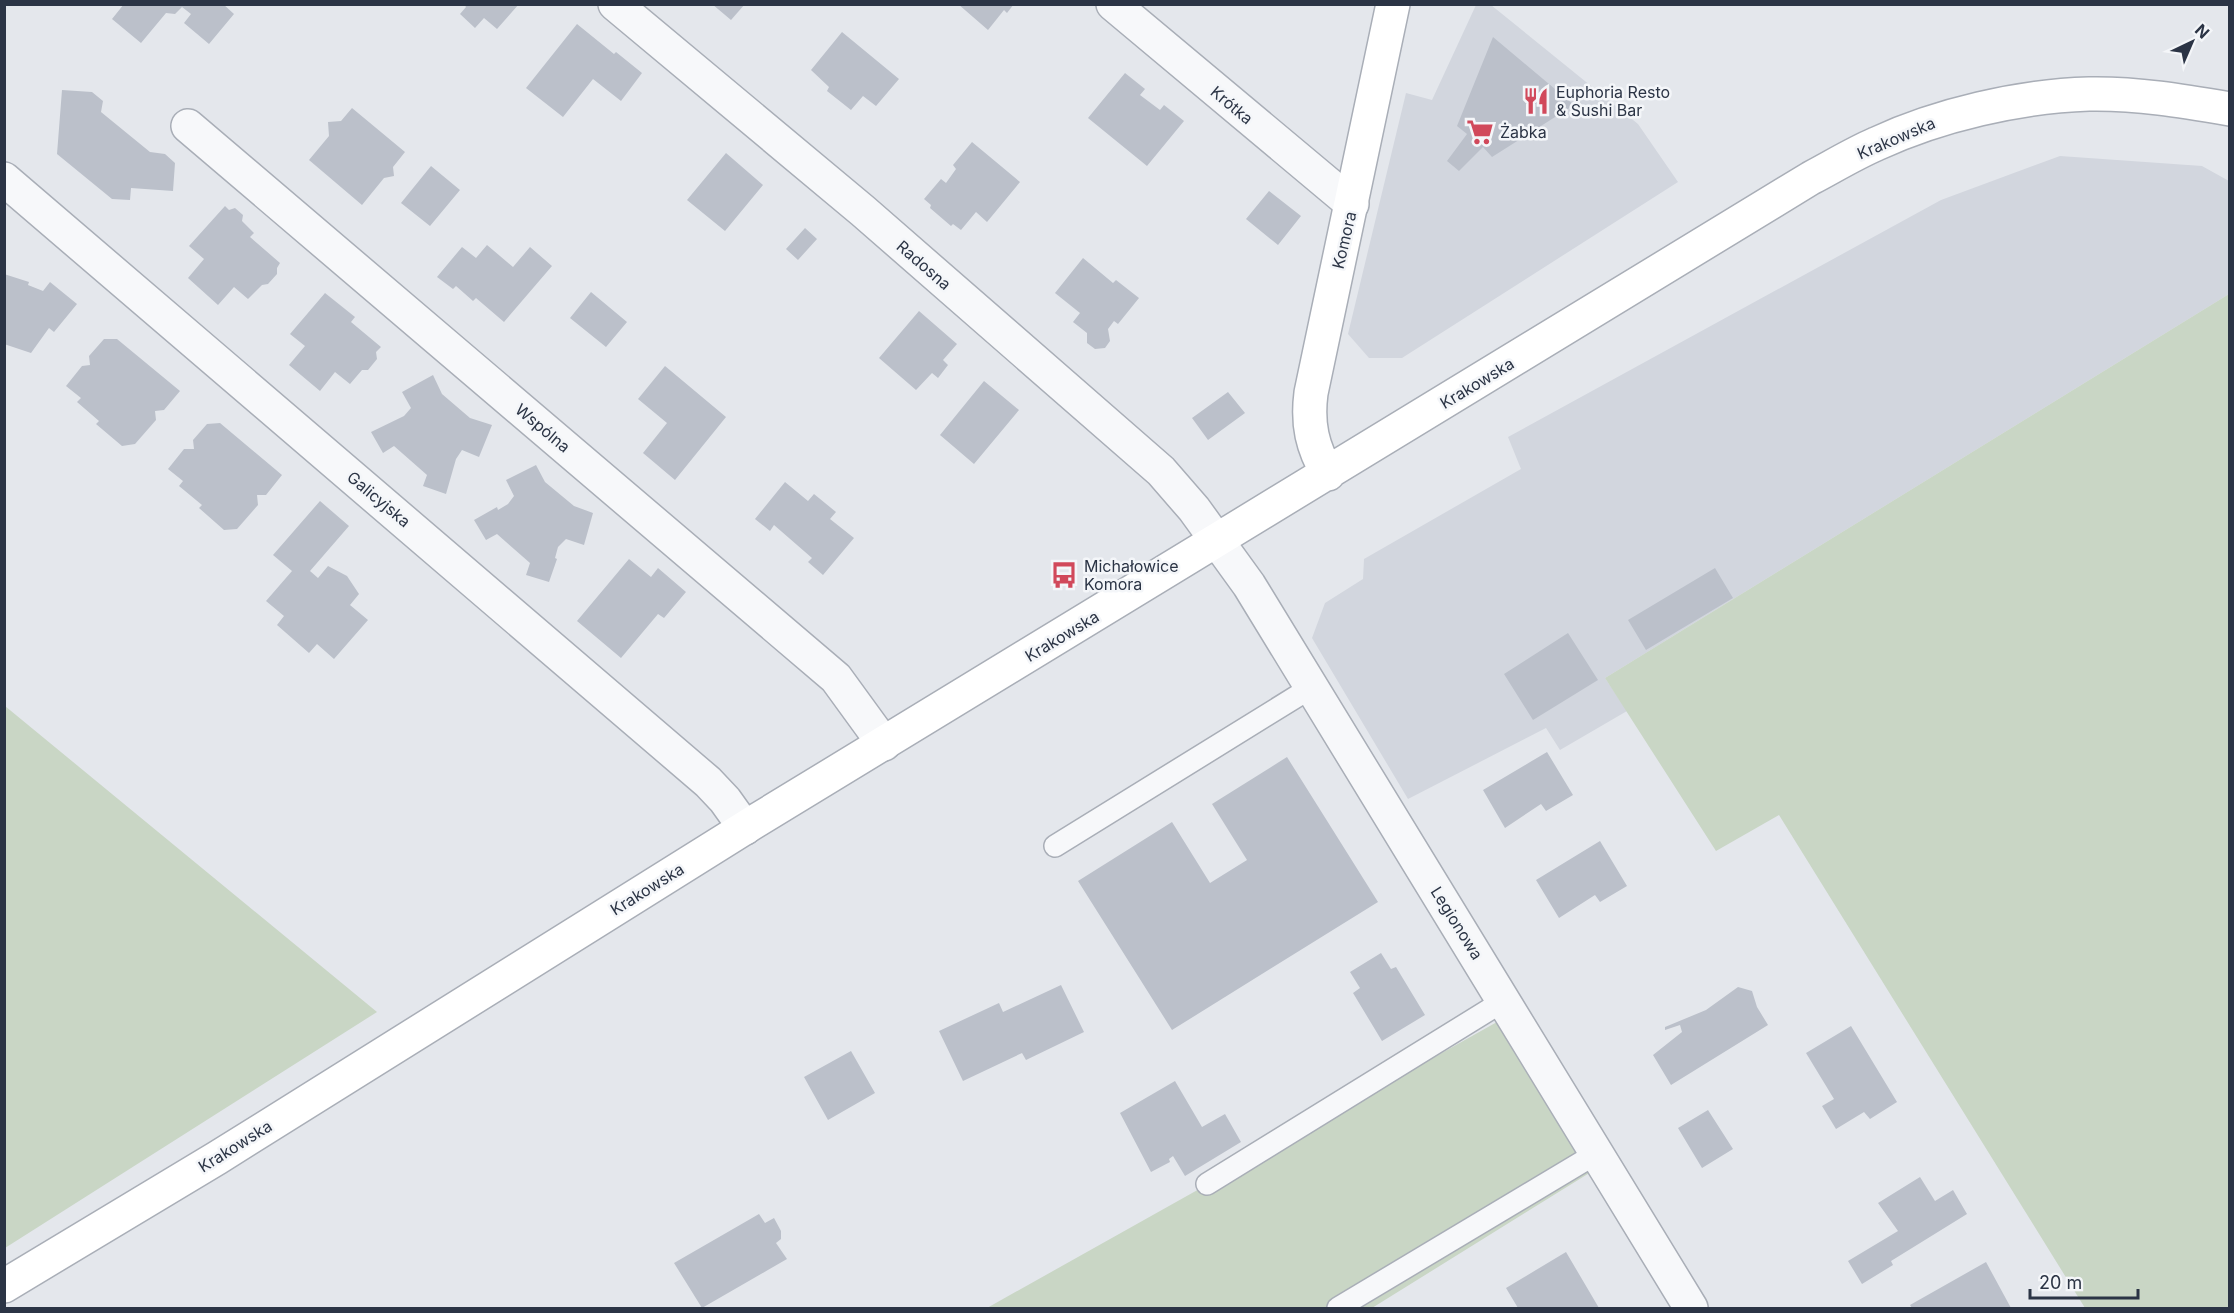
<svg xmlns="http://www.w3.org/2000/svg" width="2234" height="1313" font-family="Inter,sans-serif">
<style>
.built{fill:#d2d6de}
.green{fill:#c9d6c5}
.building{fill:#bbc0ca}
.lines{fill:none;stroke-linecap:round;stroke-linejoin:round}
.lane-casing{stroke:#a9aeb7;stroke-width:24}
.street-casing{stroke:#a9aeb7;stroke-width:36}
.secondary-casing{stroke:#a9aeb7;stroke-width:36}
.lane{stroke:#f7f8fa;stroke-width:21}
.street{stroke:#f7f8fa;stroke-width:33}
.secondary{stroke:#fff;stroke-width:33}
.labels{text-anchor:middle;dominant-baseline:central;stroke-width:5;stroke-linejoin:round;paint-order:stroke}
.poi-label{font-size:16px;fill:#2b3445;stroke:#f4f6f9;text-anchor:start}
.street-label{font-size:16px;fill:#2b3445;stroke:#f4f6f9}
</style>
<rect width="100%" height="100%" fill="#e4e7ec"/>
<path class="built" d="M1476,5H1491L1638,124L1678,182L1402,358H1369L1348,334L1406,93L1432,100Z
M2060,156L2202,166L2229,181V294L1605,678L1627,711L1560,750L1546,728L1408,799L1312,638L1325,603L1363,579L1364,559L1521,469L1508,437L1941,200Z"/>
<path class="green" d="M2229,294V1308H2085L1779,815L1716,851L1605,678Z
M5,706L377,1012L5,1248Z
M1497,1022L1591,1172L1372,1308H987Z"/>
<path class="building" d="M124,4H223L234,14L209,44L184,23L191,14L182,7L175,14L166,13L141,43L112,19Z
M464,4H519L497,29L484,18L475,28L460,14L466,7Z
M712,4H745L731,20Z
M958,4H1014L1007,13L1004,10L988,30Z
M577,24L614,54L616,52L642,73L621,101L593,79L563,117L526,88Z
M842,32L899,79L876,106L863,96L851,110L827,91L829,87L811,70Z
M1493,37L1574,105L1492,157L1483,147L1459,171L1447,161L1467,134L1457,126Z
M1125,73L1145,89L1140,95L1160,110L1164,105L1184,121L1147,166L1088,118Z
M62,90L92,92L103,101L101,112L150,152L165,154L175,163L173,191L131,188L130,200L112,199L57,154Z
M352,108L405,152L393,167L394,176L384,178L362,205L309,160L329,136L328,122L341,121Z
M972,142L1020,182L987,222L976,212L961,230L953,224L951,226L930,208L931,205L924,199L941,179L946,183L956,169L953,165Z
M726,153L763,185L725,231L687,200Z
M431,166L460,190L430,226L401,203Z
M1269,191L1301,216L1278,245L1246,219Z
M225,206L229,210L235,208L243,215L242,221L254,233L250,237L280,263L277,268V274L268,284L262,285L248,299L234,287L218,305L188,278L204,259L189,246Z
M805,228L817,239L798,260L786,249Z
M487,245L513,267L530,247L552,266L504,322L476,298L473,301L456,286L453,289L437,277L462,247L476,258Z
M1083,258L1113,283L1116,280L1139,298L1118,324L1114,321L1108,329L1110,341L1105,348L1095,349L1087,343V333L1073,322L1080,313L1055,293Z
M4,274L29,282L28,285L43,291L50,282L77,304L54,332L49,328L31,353L4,344Z
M591,292L627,322L606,347L570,318Z
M325,293L355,317L351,322L381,347L376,352L377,359L368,370H362L350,384L335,372L320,391L289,365L305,346L290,334Z
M919,311L957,344L943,360L948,365L938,378L932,373L916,390L879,358Z
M104,339H117L180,391L164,410L155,411L156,420L135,444L122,446L96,424L99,421L77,402L81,398L66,386L82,366L90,365L89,356Z
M665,366L726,417L675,480L643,453L667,423L638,399Z
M433,375L442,394L470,418L492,425L479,457L462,450L456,459L446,494L423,486L427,475L394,446L383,453L371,432L404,416L411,408L402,392Z
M984,381L1019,410L974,464L940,435Z
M1228,392L1245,413L1208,440L1192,418Z
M220,423L282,475L266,495H257L258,505L237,529L224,530L199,508L202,505L179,486L183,481L168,469L184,449H194L193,440L207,424Z
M536,465L545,482L574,506L593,513L584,545L566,539L558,547L555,558L557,559L549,582L526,575L530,563L497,534L486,540L474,520L497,507L498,510L508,504L514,496L506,480Z
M785,482L808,501L814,494L836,512L830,519L854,538L823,575L808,562L812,558L774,525L770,531L755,519Z
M320,501L349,526L310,571L318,578L328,566L347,576L359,594L350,605L368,620L334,659L317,644L309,653L277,625L284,616L266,601L292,571L273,555Z
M629,559L651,577L658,568L686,592L664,618L658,614L621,658L577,621Z
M1715,568L1733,598L1646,650L1628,620Z
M1568,633L1598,680L1533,720L1504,674Z
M1547,752L1573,795L1546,811L1541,804L1505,828L1483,790Z
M1287,757L1378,902L1172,1030L1078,881L1172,822L1210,883L1247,860L1212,804Z
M1600,841L1627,886L1600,902L1595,895L1559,918L1536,880Z
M1381,953L1391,969L1396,967L1425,1015L1382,1041L1353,993L1360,988L1350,972Z
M1061,985L1084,1032L1026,1060L1022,1053L963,1081L939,1031L999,1003L1003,1012Z
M1738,987L1752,991L1757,1007L1768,1025L1671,1085L1653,1055L1682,1032L1680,1025L1665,1030V1027L1706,1010Z
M1851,1026L1897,1102L1870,1119L1864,1112L1836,1129L1822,1106L1834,1099L1806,1053Z
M851,1051L875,1093L828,1120L804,1077Z
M1175,1081L1202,1127L1225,1114L1241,1142L1185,1176L1173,1156L1169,1159L1170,1162L1151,1172L1120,1113Z
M1708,1110L1733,1149L1702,1168L1678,1128Z
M1920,1177L1935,1201L1953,1190L1967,1214L1891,1261L1893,1265L1862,1284L1848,1261L1898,1231L1878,1203Z
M759,1214L765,1223L774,1218L781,1231V1239L776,1243L787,1259L702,1308L674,1263Z
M1566,1252L1599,1308H1518L1506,1288Z
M1986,1262L2011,1308H1912L1910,1305Z"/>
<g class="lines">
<defs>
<path id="lane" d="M1055,846L1312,687
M1207,1184L1505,1000
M1338,1308L1597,1153"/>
<path id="street" d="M615,4L863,211L1161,471L1194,509L1249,585L1691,1308
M1113,4L1352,204
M188,126L836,678L884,744
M4,179L708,782L725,800L745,828"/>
<path id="secondary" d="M1328,474C1312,447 1307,424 1311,393L1393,4
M4,1286L217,1158L759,819L1811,178C1832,167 1853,154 1876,144C1938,115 2020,96 2089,94C2136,93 2183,101 2230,109"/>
</defs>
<use href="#lane" class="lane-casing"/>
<use href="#street" class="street-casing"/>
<use href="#secondary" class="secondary-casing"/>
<use href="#lane" class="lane"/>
<use href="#street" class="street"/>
<use href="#secondary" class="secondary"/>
</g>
<defs>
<symbol id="restaurant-bare" viewBox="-9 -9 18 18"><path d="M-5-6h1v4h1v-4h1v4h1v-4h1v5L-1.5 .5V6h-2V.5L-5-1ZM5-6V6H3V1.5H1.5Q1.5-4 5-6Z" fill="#d1495b" stroke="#f4f6f9" stroke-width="2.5" paint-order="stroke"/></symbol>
<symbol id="supermarket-bare" viewBox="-9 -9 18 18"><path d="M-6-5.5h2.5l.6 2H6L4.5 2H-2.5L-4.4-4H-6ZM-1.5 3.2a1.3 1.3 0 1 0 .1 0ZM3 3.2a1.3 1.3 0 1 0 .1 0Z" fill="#d1495b" stroke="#f4f6f9" stroke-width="2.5" paint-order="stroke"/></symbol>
<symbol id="bus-bare" viewBox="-9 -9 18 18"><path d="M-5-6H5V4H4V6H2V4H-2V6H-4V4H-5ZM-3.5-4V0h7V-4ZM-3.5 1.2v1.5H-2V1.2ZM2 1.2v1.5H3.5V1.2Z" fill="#d1495b" stroke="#f4f6f9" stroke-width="2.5" paint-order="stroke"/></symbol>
</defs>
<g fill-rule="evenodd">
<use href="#restaurant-bare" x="1517" y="82" width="38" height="38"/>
<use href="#supermarket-bare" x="1461" y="113" width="38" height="38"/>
<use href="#bus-bare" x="1045" y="556" width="38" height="38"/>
</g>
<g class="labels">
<g class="poi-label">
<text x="1556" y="92">Euphoria Resto<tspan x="1556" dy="18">&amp; Sushi Bar</tspan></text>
<text x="1500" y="132">Żabka</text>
<text x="1084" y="566">Michałowice<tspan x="1084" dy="18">Komora</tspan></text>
</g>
<g class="street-label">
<text transform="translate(1232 105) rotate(40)">Krótka</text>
<text transform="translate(1896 138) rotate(-23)">Krakowska</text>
<text transform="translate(1344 240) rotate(-77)">Komora</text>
<text transform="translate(924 265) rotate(41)">Radosna</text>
<text transform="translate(1477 383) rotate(-31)">Krakowska</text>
<text transform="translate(543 428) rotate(40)">Wspólna</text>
<text transform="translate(379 499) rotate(40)">Galicyjska</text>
<text transform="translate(1062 636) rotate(-31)">Krakowska</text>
<text transform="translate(647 889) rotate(-32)">Krakowska</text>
<text transform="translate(1457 923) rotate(58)">Legionowa</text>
<text transform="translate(235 1146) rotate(-32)">Krakowska</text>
</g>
</g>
<rect width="2234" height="1313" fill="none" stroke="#2b3445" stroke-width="12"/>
<g transform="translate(2192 42) rotate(44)" stroke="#f4f6f9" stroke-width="4.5" paint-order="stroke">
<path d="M0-4.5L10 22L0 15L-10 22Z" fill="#2b3445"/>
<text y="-9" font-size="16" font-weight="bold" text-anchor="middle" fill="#2b3445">N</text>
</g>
<path d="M2030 1289v9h108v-9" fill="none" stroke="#2b3445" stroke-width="3"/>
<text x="2039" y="1289" font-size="18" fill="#2b3445" stroke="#f4f6f9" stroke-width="4.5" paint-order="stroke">20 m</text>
</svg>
